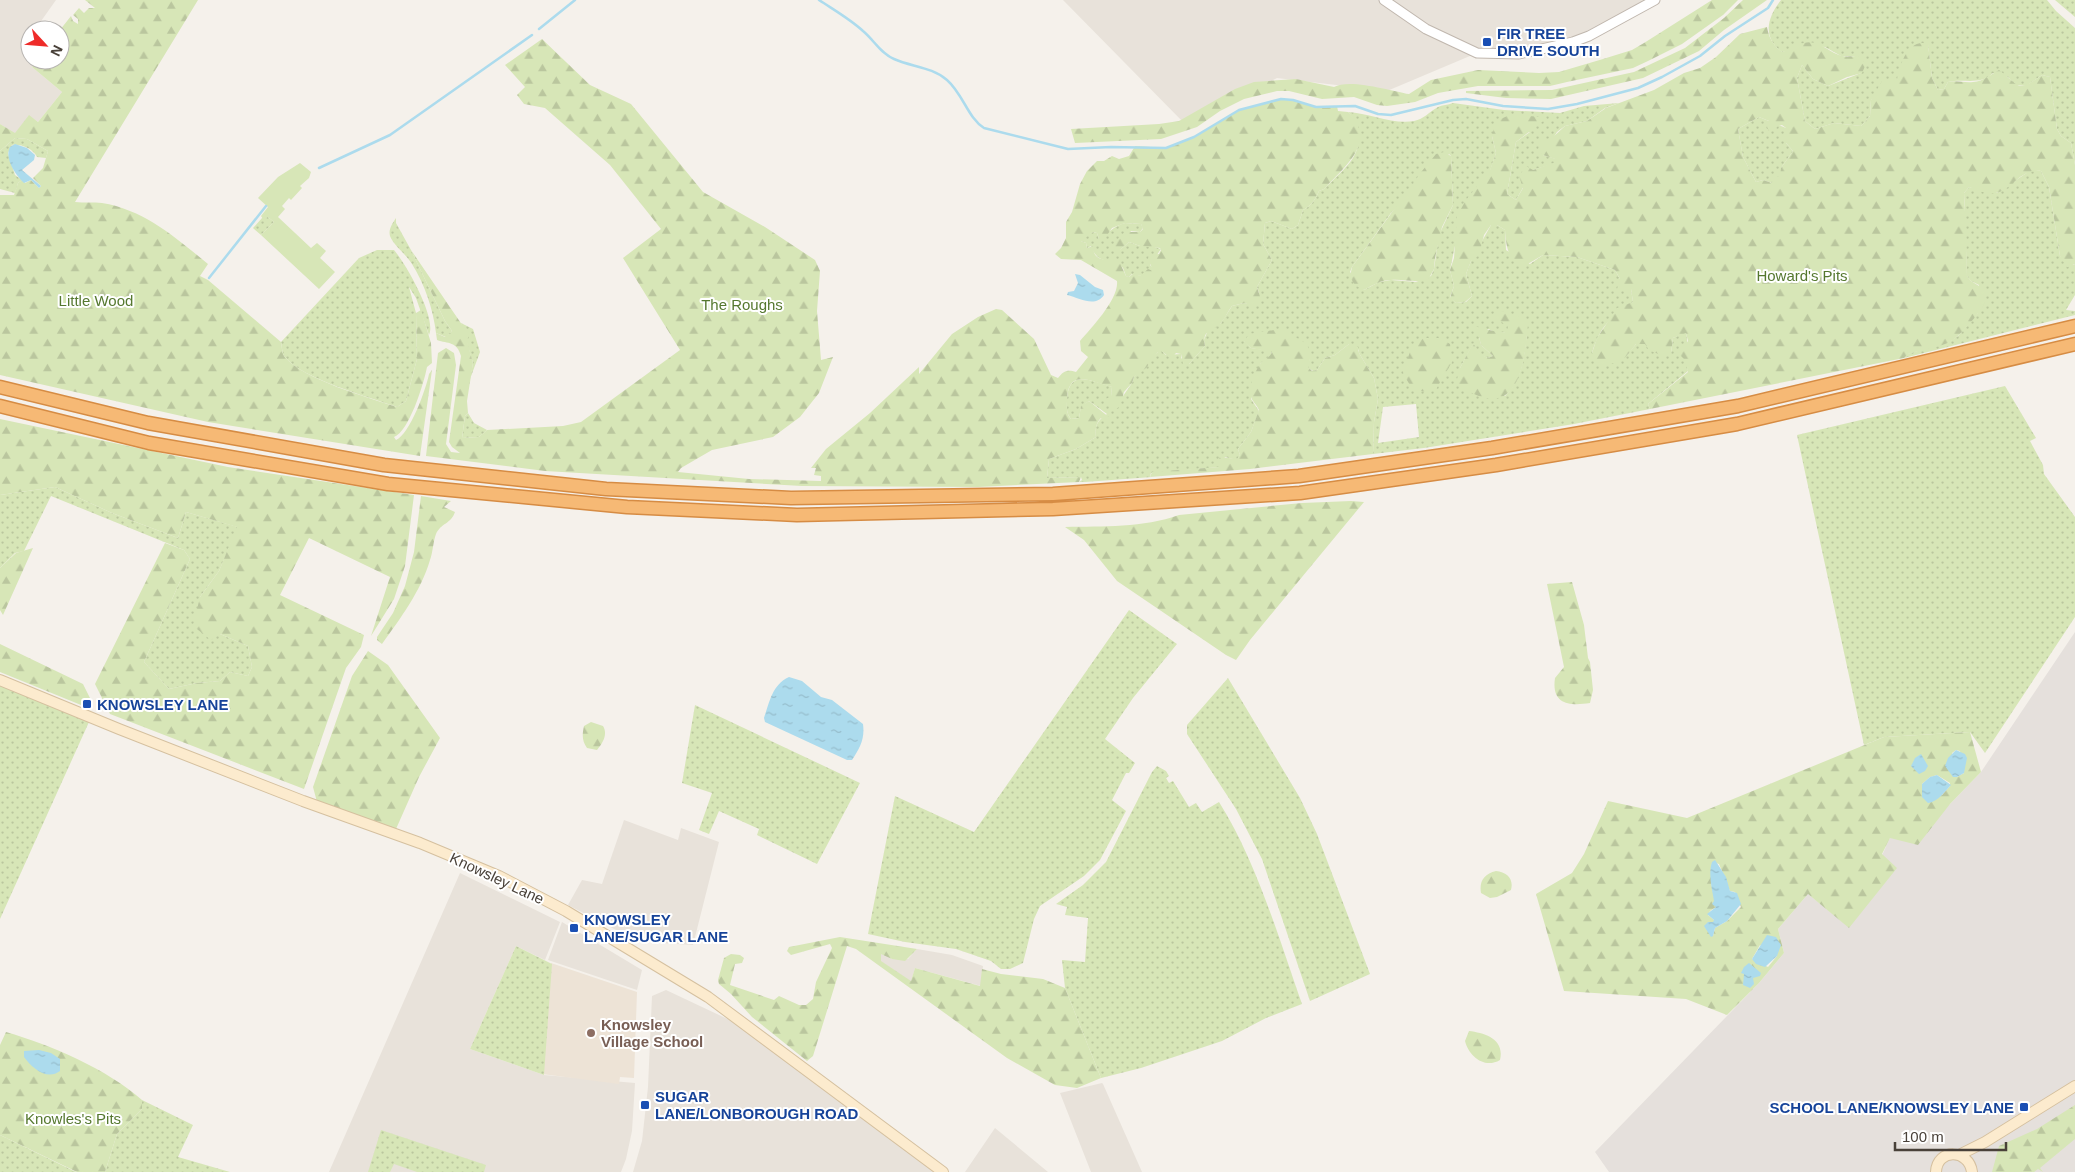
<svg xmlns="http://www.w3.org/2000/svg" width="2075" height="1172" font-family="Arial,sans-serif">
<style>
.residential{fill:#e8e2da}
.industrial{fill:#e5e0dc}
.education{fill:#ede3d6}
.grass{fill:url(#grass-dots);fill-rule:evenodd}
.forest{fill:url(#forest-firs);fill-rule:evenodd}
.garden{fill:#d7e6b7}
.water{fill:url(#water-ripples)}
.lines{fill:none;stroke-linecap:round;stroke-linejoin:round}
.stream{stroke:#acdbed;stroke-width:2.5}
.tertiary-casing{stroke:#c0b7ae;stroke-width:11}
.secondary-casing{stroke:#d5c09f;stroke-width:12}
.motorway-casing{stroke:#d68c44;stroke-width:15}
.tertiary{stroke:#fff;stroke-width:9}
.secondary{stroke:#fcebce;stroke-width:10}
.motorway{stroke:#f6b975;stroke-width:12}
.transit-dot{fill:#1a4fb4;stroke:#fff;stroke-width:2}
.education-dot{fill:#8d6e63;stroke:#fff;stroke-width:2}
.labels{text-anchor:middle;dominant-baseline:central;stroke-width:4;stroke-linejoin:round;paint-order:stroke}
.transit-label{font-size:15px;font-weight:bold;fill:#164399;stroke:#fff;text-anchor:start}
.park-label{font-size:15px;fill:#55782f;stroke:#fff}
.street-label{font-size:15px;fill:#494139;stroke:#fff}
.education-label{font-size:15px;font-weight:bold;fill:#785e54;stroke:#fff;text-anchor:start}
</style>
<defs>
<pattern id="grass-dots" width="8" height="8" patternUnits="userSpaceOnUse" patternTransform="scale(1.25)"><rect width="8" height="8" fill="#d7e6b7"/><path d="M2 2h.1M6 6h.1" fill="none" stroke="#bac69e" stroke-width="1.8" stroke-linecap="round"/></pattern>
<pattern id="forest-firs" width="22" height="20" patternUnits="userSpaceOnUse" patternTransform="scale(1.25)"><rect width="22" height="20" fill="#d7e6b7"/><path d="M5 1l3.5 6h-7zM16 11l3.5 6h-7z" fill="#bac69e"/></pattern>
<pattern id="water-ripples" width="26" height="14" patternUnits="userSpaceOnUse" patternTransform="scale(1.25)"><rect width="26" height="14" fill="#acdbed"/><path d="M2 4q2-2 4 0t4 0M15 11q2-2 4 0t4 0" fill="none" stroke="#96bdcc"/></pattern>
</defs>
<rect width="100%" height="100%" fill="#f5f1eb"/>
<path class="residential" d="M0,0H56L39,24L40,30H30V60H37L32,67L62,92L38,122L29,116L15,134L0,124Z
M1063,0H1655L1603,30L1519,54L1477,53L1387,91L1277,78L1184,123Z
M624,820L678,840L681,828L719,842L693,945L660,943L645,932L641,943L568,905L582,880L602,884Z
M460,873L560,922L545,960L516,946L470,1049L544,1075L635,1083L632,1131L626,1159L621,1172H329Z
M562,922L642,970L637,990L548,960Z
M917,949L952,955L983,966L981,986L915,968L911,982L880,961L881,953L892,959H908Z
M666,990L736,1023L935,1172H633L642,1141L648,1087L652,996Z
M1102,1083L1103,1084L1142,1172H1091L1060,1093Z
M995,1128L1048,1172H965Z"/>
<path class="industrial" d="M2075,632V1172H1609L1595,1152L1759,983L1784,953L1778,929L1808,894L1849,927L1890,838L1950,804L1981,772Z"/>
<path class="education" d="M551,963L637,992L634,1078L620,1077L619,1084L542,1074Z"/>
<path class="grass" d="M1781,0H2047L2056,11L2075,28V165L2071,143L2061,136L2057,129L2050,77L2042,75L2026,86L2015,85L2008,77L1993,73C1981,86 1963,78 1948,82L1944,89L1938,90L1932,78L1928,45L1897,80L1871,100L1870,116L1861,126L1834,123L1815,129L1805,121L1797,78L1802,65L1813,79L1828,86L1861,73L1858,56H1841L1825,47L1798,45L1791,50L1782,52C1762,37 1767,18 1781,0Z
M2055,0H2075V17Z
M1453,103L1504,110L1560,113L1584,106L1619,103L1605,108L1587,121L1565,126L1557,132L1543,155L1556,159V163L1533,170L1516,200L1507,194L1516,142L1530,132L1492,136L1496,153L1490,171L1480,184L1456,241L1450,270L1454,286L1450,297L1456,303L1466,302L1472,296L1466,274L1471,261L1491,225H1497L1505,230L1506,250L1530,264L1543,255L1577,257L1615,270L1620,279L1631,289L1633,302C1610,319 1601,324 1592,353L1627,355L1636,344H1645L1671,353L1673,338L1686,332C1689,346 1685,358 1688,371L1648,404L1650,409L1574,424L1424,448L1373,454L1374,422L1378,399L1374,378L1359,353V350L1349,344L1335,355L1325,358L1317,370L1313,371L1307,367L1310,358L1244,341L1251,348L1272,351L1271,356L1261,363L1252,383L1251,399L1259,411L1251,432L1238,449L1240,455L1237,460L1225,457L1220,467L1151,473L1150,477H1152L1085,482H1079L1082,480L1081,477L1047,478L1049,459L1076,449L1096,437C1094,426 1098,420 1107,414L1089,401L1081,407L1079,418L1071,419C1066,413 1067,408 1067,401C1068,367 1092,382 1112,387L1111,396H1123L1132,383L1134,377L1158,352H1163L1166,355L1181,354V358L1189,364L1205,346L1204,340L1208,330L1221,323L1232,306L1244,303L1248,304L1259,293L1257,287L1272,260L1263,244L1265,223L1271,221L1292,229L1298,225L1303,210C1311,206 1315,200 1319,191L1324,189C1339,173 1363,157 1358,133C1356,124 1354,119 1348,112C1369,113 1394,125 1414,121C1424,119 1429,112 1438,107C1442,105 1448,105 1453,103ZM1449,154L1451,156L1453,205L1439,235L1434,269L1431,276L1416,282L1391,280L1379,282L1364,290L1350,272L1352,267L1391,213ZM1509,326L1527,333C1524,356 1523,379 1505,396L1460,368L1473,344L1480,355L1488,358L1493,356L1481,345L1479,337L1488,329L1497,333L1508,332ZM1416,404L1419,437L1378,443L1383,407Z
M1759,117L1786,128V143L1793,151L1781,168V177L1772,183L1763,180L1756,182L1743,157L1738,129Z
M15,138L27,139L48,151L46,158L37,157C33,149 22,144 12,145L8,153L15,175L22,180L18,183L15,193L0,189V151Z
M2031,170L2041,171L2049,187L2060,256L2073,265L2075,264V295L2066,310L2075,311V315L1904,358L1907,354L1949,342L1958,336L1978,313L1979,285L1971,281L1967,276L1964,193L1969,187L1997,193Z
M268,217L274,222L261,235L253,228L262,218Z
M396,218V223L411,250L445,321L452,331L446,337L436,333C433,309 425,285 412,264C406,254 394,246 390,236C388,229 393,223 396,218Z
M1125,223L1141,224L1143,228L1140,232L1131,231L1120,250L1129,242L1140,246L1148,245L1161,249L1150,265L1153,268V272L1140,276L1132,274L1129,277L1126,276L1123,268L1117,262C1105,262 1095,259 1091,246L1087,248L1086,243L1081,241V239L1093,232L1097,233L1099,239C1108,233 1114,226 1125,223Z
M377,250H394C406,264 437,318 429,335L416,298L409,287L416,313L417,359L406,401L397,407C369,397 302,379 285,357C282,354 282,347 281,342L359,258Z
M461,323L473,329L480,352L470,379L473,363Z
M2005,386L2036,438L2030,441L2043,465L2044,474L2075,517V617L1985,753L1970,732L1884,737L1864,745L1797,435Z
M468,413L474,423L487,430L479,437L462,438L465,416Z
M55,487L112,513L178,538L186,512L238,527L219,571L200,597L220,634L248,646L252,667L248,676L230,672L220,681L197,683L169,689L144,662L190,559L184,550L51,496L24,551L15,553L0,568V495Z
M1129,610L1177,644L1133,698L1105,739L1135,763L1129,773H1126L1112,800L1126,811L1100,860L1084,876L1040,906L1034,919L1023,963L1010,969H1001L991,961L956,949L905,942L868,934L895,796L974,832Z
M1228,678L1300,798L1317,834L1370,974L1310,1001L1262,859L1236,809L1187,734V725Z
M0,685L89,722L0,919Z
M695,705L860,783L817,864L757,835L759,829L719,811L709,834L699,830L712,793L682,783Z
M1157,766L1166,771L1169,776L1166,778L1169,783L1173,781L1189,807L1196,803L1202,812L1219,802C1256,860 1279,939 1302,1004L1266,1018L1222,1041L1141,1068L1101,1078L1065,988L1062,960L1085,962L1088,918L1065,915L1067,907L1056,904L1083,885L1106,862L1152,772Z
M516,946L552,964L544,1075L470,1049Z
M142,1100L193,1125L178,1157L230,1172H105L117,1134L142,1109Z
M381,1130L486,1165L484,1172H417L394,1164L390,1172H368Z
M0,1135L74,1171L77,1172H0Z"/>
<path class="forest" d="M85,0H198L75,202C84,203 94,202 102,203C145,210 176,238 208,264L200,276L208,280L281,342C282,347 282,354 285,357C302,379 370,398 397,407L406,401L417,359L416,313L421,310L431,343L432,363L427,367C424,383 409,432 394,437L396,440C410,434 426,389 429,374L432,370L420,456L208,422L0,375V195H14L18,183L22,180L25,183L31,180L39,188L41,186L33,178L43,168L48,151L27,139L15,138L0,151V124L15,133L29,115L38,122L62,92L32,67L37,60H60V53L63,55L62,50L63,44L60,43V30L71,16L73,21L78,24V19L73,15L79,8L84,13L89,8H95Z
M1712,0H1738L1723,15L1682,44L1648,61L1633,68L1567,82L1550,86H1478L1438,93L1415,102L1387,106L1377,105L1354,97L1322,99L1289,91H1277L1244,99L1220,111L1197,127L1161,139L1075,143L1071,129L1159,124L1179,121L1235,89L1254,82L1296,79L1334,87C1349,78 1392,91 1409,94L1431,80L1478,70L1539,73L1559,72L1603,59L1632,50L1644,43Z
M1743,0H1767L1724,30L1699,51L1643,78L1551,99L1506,98L1466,93V91L1552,90L1634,72L1685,48L1724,18Z
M1767,27C1769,38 1773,45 1782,52C1790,50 1796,44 1804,43C1819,39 1829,53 1842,56C1847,57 1853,56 1858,56L1866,64L1862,73L1847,77L1828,86L1813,79L1802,65L1797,78L1805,121L1815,129L1834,123L1861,126L1870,116L1871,100L1882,81L1897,80C1900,64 1908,38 1928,44L1932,78L1938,90L1944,89L1948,82C1957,80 1964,83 1973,82C1984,81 1990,75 1999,70C2021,87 2016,93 2042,75L2050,77L2057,129L2061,136L2071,143L2075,165V264L2067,267L2060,256L2049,187L2041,171C2019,169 2013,189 1996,193C1986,195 1978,190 1969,187L1964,193V201L1966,222L1967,276L1971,281L1984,289C1986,294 1987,299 1984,304C1980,313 1959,337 1950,342C1937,348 1921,350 1908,354L1904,358L1650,409L1648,404L1688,372L1685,360L1679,354L1688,341L1686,333L1673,338L1671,353L1663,356L1649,350L1645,344H1636C1623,361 1622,364 1600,364L1592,353L1597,338L1617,308L1633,302L1631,289H1617L1620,279L1615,270L1577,257L1543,255L1521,268C1508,257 1506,247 1505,230L1497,225H1491L1484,235L1479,255L1471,261L1466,274L1472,296L1465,302L1456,303L1450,298L1454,286L1450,270L1454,258L1457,216L1466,200L1490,170L1496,153L1492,136L1496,121L1512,114L1547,118L1516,142L1507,194L1516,200L1523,188L1519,176L1526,166L1533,170L1556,162L1555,159L1543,155L1538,151L1540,140L1552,138L1565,126L1587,121L1606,108L1654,90L1684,73L1700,68L1716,57L1740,34ZM1759,117L1769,121L1767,127L1769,131L1774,130L1778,126L1782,125L1786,128V143L1793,151L1781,168L1780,177L1773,175L1772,183L1763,180L1756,182L1743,157L1738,129Z
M542,39L590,85L631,104L703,192L765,227L815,260L820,271L817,311L821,360L833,357L819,393L800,417L773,437L712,450L681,468L678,472L749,479L821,481V476L814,475L816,468H811L826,449L870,413L919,367V374L952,334L978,317L996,309L1002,310L1034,339L1051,375L1058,378C1063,371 1068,369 1076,372L1088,357L1081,351L1080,341C1091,328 1119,299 1117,281L1081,260L1061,259L1055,254L1061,248L1066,238V222L1072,212L1080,184L1087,171L1097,161H1104L1112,156L1119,159L1129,156L1135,146L1166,148L1194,137L1239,110L1281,99L1293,100L1316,107L1337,106L1338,111L1348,112C1378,142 1345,166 1324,189L1319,191C1315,200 1311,206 1303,210L1298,225L1292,229L1271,221L1265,223L1263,244L1272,260L1257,287L1261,300L1258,304L1253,306L1244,303L1232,306C1228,311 1225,319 1220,324C1211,332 1202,330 1205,346L1189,364H1183L1181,354L1176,353L1171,359L1163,352H1158L1146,368L1134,377L1132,383L1124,392L1120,406L1115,410L1109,404L1106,399L1111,396L1112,387C1092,382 1068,367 1067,400C1067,408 1066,413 1071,419L1079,418L1081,406L1089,401L1110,418L1107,423L1101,418C1096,423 1095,430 1096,437L1076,449L1049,459L1047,478L1081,477L1079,482L978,487L802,486L545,471L426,456L438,353L446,348L454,353L456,365L446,444L451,452L460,453L452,447L449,442L461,356C457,341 448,344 437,340L436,333L445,337L452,331L445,321L411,250L469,335L467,341L473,363L467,401L468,413L465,416L462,438L479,437L487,430L563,426L581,422L680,350L623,258L661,229L610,165L545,108L524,104L517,95L525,87L505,65ZM1125,223L1141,224L1143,229L1140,232H1125L1114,243V247L1116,250H1120L1129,242L1140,246L1160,248L1161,250L1159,254L1150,255L1148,258L1153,271L1148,269L1140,276L1134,273L1129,277L1126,276L1120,263C1110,258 1093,264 1093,246L1087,248L1086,243L1081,241L1093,232L1097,233L1099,239L1103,241L1112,228Z
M1444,152L1451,156L1453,205L1442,227L1435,258L1434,269L1428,280C1415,283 1404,279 1391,280C1381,280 1373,285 1364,290L1355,285L1350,277L1352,267L1422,171L1436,154Z
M1502,311L1518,316L1528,322C1525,370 1516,427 1456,383L1460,368L1473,343L1480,354L1488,358L1493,356L1481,345L1479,337L1474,333L1473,326C1485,328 1495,333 1507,332L1508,326L1495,318L1493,314Z
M1274,330L1285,331L1307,344L1311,355L1308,367L1312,371L1317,370L1325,358L1335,355L1349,344H1354L1358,347L1359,353L1374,378L1378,399L1374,422L1373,454L1250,469L1150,477L1152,472L1219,467L1218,461L1220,457L1237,459L1240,455L1238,449L1251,432L1259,410C1257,405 1252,401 1251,397C1248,388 1255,370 1261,363C1265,358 1270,358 1272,352L1251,348L1244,342L1249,334Z
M1423,338H1440L1450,344L1452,362L1435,391C1417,393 1410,389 1403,372L1411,349Z
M0,419L228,467L414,495L405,566L394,599L371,636L390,577L309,538L280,595L364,635L361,647L346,668L304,789L110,714L95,684L165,543L184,550L190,559L144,662L169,689L197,683L220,681L230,672L248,676L252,667L248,646L220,634L211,640L193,626L200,597L219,571L237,527L186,512L178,538L112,513L55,487L0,495Z
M421,496L451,501L444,507L455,512C451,524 441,523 436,534C433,542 433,552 430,560C421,591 400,619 382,644L377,640V637L393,613L405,586L414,552Z
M1351,501L1364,502L1250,640L1236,660L1226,655L1117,581L1084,540L1065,527C1103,526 1143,528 1179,515L1302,503Z
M33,548L3,615L0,610V568L16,553Z
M1572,582L1584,625L1588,658L1590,662L1593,690L1590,703C1570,706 1551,705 1555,678L1564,667L1547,584Z
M0,644L83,684L90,698L81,705L0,672Z
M368,651L388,665L440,738L419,777L396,829L317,802L313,787L352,676Z
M591,722L603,726C608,734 603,743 597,750L587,748C582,741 582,735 584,726Z
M1970,732L1981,772L1950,804L1918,845L1890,838L1882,854L1897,868L1849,928L1808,894L1778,929L1784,953L1759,983L1727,1015L1686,999L1564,991L1536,894L1572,873L1584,854L1608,801L1687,818L1884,737ZM1956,750L1960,751L1964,773L1957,777L1952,753ZM1937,775L1950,783V786L1942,795L1922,797V784L1930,777ZM1712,862L1719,864L1730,891L1735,892L1741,907L1727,921L1715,928L1713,936L1714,920L1708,915L1710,911L1716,907L1711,883ZM1760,945L1777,956L1768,967L1752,959Z
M1496,871C1507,872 1514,879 1511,890L1497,897L1490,898L1481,893C1479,881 1484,874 1496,871Z
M840,937L917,949L905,961L892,959L881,954V961L911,981L915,968L980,986L982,969L1001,974L1043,979L1065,988L1101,1078L1077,1088L1055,1085L1007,1058L856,949L847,946L813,1056L807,1061L752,1017L731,994L719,984L718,980L724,958L731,954L740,955L744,958L742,963L735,964L730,985L774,1000L779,996L799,1005H806L813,999L816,982L832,948L830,944L791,955L787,951L789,947Z
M1469,1031C1485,1033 1505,1039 1500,1060C1485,1069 1469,1057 1465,1041Z
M6,1032C51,1045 107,1069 142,1100V1109L117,1134L105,1172H77L0,1135V1045Z
M2075,1105V1139L2040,1168L2043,1172L2038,1169L2034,1172H1992L1999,1146L2037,1129Z"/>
<path class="garden" d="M300,163L311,172L309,178L300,186L302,188L291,200L289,198L282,206L285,209L278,217L311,248L317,243L326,251L320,258L335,272L319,289L261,235L274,222L268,217L263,219L261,216L268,207L258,198L278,177Z"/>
<path class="water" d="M15,144L27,148L35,155L34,160L22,170L41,186L39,188L31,180L24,183C16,175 4,159 10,147Z
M1075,274L1080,275L1095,287L1103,290L1104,295C1095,308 1080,298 1067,295L1068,292L1074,291L1078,283Z
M789,677L802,681L821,697L832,700L863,724C865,739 860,748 852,760H847L765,722L764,718C770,701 772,685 789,677Z
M1956,750L1965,754L1967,758L1964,773L1957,777H1953L1945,766L1948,758Z
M1921,754L1928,766L1925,771L1919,774L1911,766L1915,758Z
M1937,775L1951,785C1945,791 1938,802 1928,803L1922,797V784L1930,777Z
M1715,860L1726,877L1730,891L1737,893L1741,904L1727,921L1715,928L1713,936L1711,937L1704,926L1708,922H1713L1714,920L1707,914L1716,907L1712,904L1714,901C1712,889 1708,874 1712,862Z
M1767,935L1776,937L1781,945L1777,956L1765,967L1756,964L1752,959Z
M1749,963L1761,973L1760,976L1753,978L1754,984L1750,988L1743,985L1744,974L1741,973L1744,967Z
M39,1050L51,1053L60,1059V1071C47,1081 32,1068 24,1057V1051Z"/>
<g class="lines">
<path class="stream" d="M819,0C834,10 850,19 863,31C874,40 880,53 894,59C912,67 932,67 947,80C963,94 968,118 984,128L1068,149L1111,147L1166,148L1194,137L1239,110L1281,99L1293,100L1316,107L1355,106L1378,114L1391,115L1453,100L1466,99L1503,106L1548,109L1577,104L1638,88L1662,77L1700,56L1725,36L1768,8L1773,0
M539,29L575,0
M319,168L390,135L532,35
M209,278L266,206"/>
<defs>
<path id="tertiary" d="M1384,0L1426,29L1477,53L1519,54L1573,42L1589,36L1655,0"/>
<path id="secondary" d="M0,680L119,729L303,801L420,843L499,876L566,911L708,997L943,1172
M1959,1155L1985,1142L2075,1086
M1936,1172C1937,1148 1969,1149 1972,1172"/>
<path id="motorway" d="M0,387L148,423L384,465L606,489L791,498L1053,494L1299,476L1492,448L1738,406L2075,326
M0,406L149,443L388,484L627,507L797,515L1053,509L1300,493L1496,465L1737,424L2075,344"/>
</defs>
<use href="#tertiary" class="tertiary-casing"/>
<use href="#secondary" class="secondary-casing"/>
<use href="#motorway" class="motorway-casing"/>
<use href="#tertiary" class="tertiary"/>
<use href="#secondary" class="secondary"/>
<use href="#motorway" class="motorway"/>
</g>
<g class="transit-dot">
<rect x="1482" y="37" width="10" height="10" rx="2.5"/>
<rect x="82" y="699" width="10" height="10" rx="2.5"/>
<rect x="569" y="923" width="10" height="10" rx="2.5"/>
<rect x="640" y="1100" width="10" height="10" rx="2.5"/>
<rect x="2019" y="1102" width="10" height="10" rx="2.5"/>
</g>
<circle class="education-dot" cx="591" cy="1033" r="5"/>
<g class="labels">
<g class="transit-label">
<text x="1497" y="33">FIR TREE<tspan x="1497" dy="17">DRIVE SOUTH</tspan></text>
<text x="97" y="704">KNOWSLEY LANE</text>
<text x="584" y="919">KNOWSLEY<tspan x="584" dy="17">LANE/SUGAR LANE</tspan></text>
<text x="655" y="1096">SUGAR<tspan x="655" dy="17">LANE/LONBOROUGH ROAD</tspan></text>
<text x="2014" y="1107" text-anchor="end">SCHOOL LANE/KNOWSLEY LANE</text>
</g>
<g class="park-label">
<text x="1802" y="275">Howard's Pits</text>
<text x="96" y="300">Little Wood</text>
<text x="742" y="304">The Roughs</text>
<text x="73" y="1118">Knowles's Pits</text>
</g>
<g class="street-label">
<text transform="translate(497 878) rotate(25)">Knowsley Lane</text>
</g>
<g class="education-label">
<text x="601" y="1024">Knowsley<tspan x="601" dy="17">Village School</tspan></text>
</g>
</g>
<g transform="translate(45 45) rotate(116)"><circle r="24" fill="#ffffff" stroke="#b6b3b0"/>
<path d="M0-4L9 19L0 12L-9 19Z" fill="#ee2b29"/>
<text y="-8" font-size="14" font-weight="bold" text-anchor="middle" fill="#494139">N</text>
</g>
<path d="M1895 1142v8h111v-8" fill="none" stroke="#494139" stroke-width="2.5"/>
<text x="1902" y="1142" font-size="15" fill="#494139" stroke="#ffffff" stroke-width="4" paint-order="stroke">100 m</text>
</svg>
